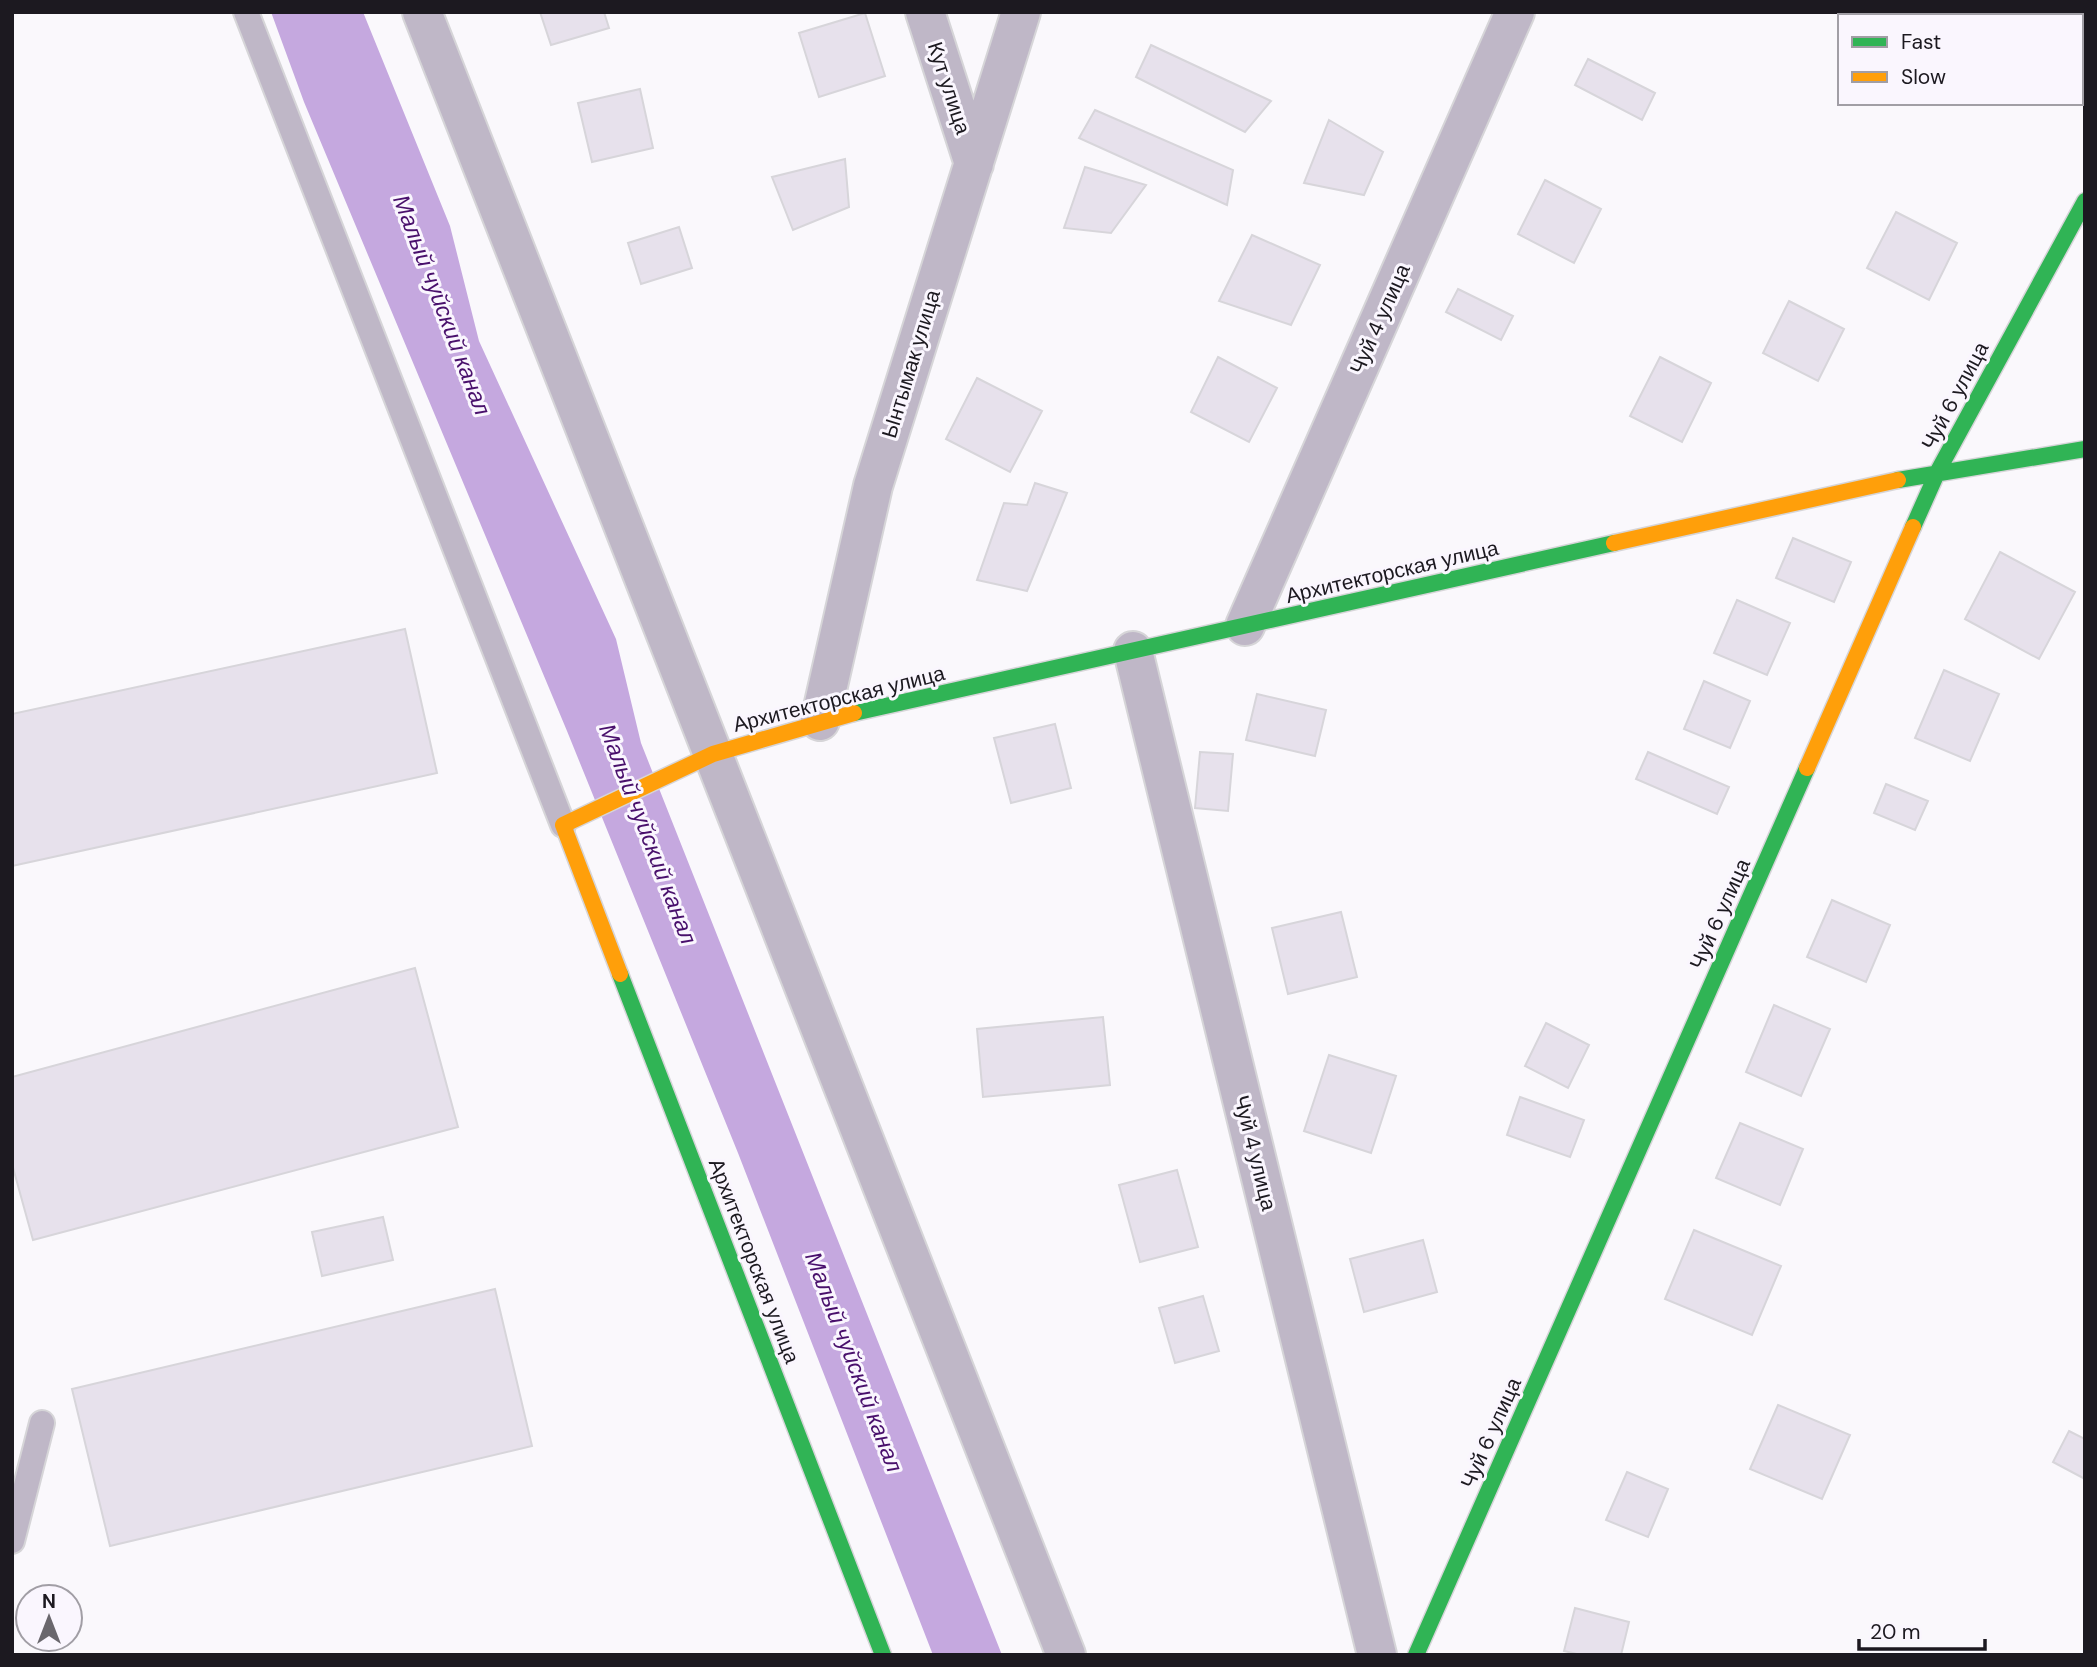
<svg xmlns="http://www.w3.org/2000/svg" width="2097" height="1667" font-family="'DM Sans',sans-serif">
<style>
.water{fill:#c5a8df}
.building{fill:#e7e1ec;stroke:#d7d5da;stroke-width:2}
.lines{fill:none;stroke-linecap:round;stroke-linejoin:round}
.lane-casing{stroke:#d6d5d8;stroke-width:28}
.street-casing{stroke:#d6d5d8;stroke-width:42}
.fast-casing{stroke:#d6d5d8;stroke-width:19}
.slow-casing{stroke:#d6d5d8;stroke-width:19}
.lane{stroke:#bfb7c7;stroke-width:24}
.street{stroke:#bfb7c7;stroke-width:38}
.fast{stroke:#30b455;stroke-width:16}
.slow{stroke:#ff9f0a;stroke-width:16}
.labels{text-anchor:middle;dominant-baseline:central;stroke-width:6;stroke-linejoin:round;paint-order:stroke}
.street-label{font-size:21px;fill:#1c1920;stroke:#faf6fe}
.water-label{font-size:23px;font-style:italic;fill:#49106c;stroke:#faf6fe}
</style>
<rect width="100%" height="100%" fill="#faf8fc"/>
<path class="water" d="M271,12H363L450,226L479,341L616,639L641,743L1002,1655H933L738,1153L567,731L304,102Z"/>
<path class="building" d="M540,12H604L609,28L551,45Z
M865,13L885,76L819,97L799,33Z
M1151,45L1271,101L1245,132L1136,77Z
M1588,59L1655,93L1642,120L1575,85Z
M640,89L653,148L592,162L578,103Z
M1095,110L1233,170L1227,205L1079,138Z
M1329,120L1383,152L1364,195L1304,183Z
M845,159L849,207L793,230L772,177Z
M1085,167L1146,185L1111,233L1064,228Z
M1545,180L1601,209L1574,263L1518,234Z
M1896,212L1957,243L1929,300L1867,268Z
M679,227L692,268L641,284L628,243Z
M1252,235L1320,265L1291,325L1219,301Z
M1458,289L1513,316L1501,340L1446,312Z
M1789,301L1844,329L1818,381L1763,353Z
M1218,357L1277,388L1249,442L1191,412Z
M1660,357L1711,383L1682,442L1630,416Z
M977,378L1042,411L1010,472L946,439Z
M1035,483L1067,493L1027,591L977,580L1004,503L1027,505Z
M1793,538L1851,562L1834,602L1776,578Z
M2000,552L2075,592L2039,659L1965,619Z
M1737,600L1790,623L1767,675L1714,653Z
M405,629L437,773L12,866V714Z
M1944,670L1999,694L1970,761L1915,738Z
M1704,681L1750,701L1730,748L1684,729Z
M1257,694L1326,710L1315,756L1246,740Z
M1055,724L1071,788L1011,803L994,738Z
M1200,752L1233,754L1228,811L1195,808Z
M1648,752L1729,787L1717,814L1636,779Z
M1886,784L1928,801L1915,830L1874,813Z
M1832,900L1890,925L1866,982L1807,957Z
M1341,912L1357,977L1288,994L1272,928Z
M415,968L458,1127L33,1240L12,1164V1077Z
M1774,1005L1830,1029L1801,1096L1746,1072Z
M1103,1017L1110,1085L983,1097L977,1029Z
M1546,1023L1589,1045L1568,1088L1525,1066Z
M1329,1055L1396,1076L1371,1153L1304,1131Z
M1520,1097L1584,1120L1570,1157L1507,1135Z
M1740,1123L1803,1149L1780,1205L1716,1178Z
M1177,1170L1198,1247L1140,1262L1119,1185Z
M383,1217L393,1260L322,1276L312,1232Z
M1694,1230L1781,1266L1752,1335L1665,1299Z
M1423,1240L1437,1292L1364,1312L1350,1259Z
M495,1289L532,1446L110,1546L72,1389Z
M1203,1296L1219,1351L1175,1363L1159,1308Z
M1778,1405L1850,1435L1822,1499L1750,1469Z
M2069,1431L2085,1439V1479L2053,1462Z
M1627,1472L1668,1489L1648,1537L1606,1520Z
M1575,1608L1629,1622L1621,1655H1581L1564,1651Z"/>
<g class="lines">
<defs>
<path id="lane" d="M246,12L563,825
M12,1541L42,1423"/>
<path id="street" d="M422,12L1066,1655
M925,12L974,164
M1245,626L1515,12
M1133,651L1377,1655
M820,721L873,486L1021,12"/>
<path id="fast" d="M1898,480L2085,449
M1913,527L1938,471L2085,201
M854,713L1614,543
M620,974L883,1655
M1416,1655L1807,768"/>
<path id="slow" d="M1614,543L1898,480
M1807,768L1913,527
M620,974L563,825L713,754L854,713"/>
</defs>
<use href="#lane" class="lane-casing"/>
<use href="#street" class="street-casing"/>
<use href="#fast" class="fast-casing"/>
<use href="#slow" class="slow-casing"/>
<use href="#lane" class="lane"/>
<use href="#street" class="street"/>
<use href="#fast" class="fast"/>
<use href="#slow" class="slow"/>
</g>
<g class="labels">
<g class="street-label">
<text transform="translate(949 88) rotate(72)">Кут улица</text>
<text transform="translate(1380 319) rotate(-66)">Чуй 4 улица</text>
<text transform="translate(911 364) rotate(-73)">Ынтымак улица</text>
<text transform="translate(1955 396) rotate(-62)">Чуй 6 улица</text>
<text transform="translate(1392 572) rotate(-13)">Архитекторская улица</text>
<text transform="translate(839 699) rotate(-14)">Архитекторская улица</text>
<text transform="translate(1720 914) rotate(-66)">Чуй 6 улица</text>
<text transform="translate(1255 1153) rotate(76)">Чуй 4 улица</text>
<text transform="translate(754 1261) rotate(69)">Архитекторская улица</text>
<text transform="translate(1491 1433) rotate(-66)">Чуй 6 улица</text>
</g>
<g class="water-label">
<text transform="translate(442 305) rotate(69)">Малый чуйский канал</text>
<text transform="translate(648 834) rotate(69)">Малый чуйский канал</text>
<text transform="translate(854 1362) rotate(69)">Малый чуйский канал</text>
</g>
</g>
<rect width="2097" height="1667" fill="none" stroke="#1c1920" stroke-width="28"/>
<rect x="1838" y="14" width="245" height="91" fill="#faf6fe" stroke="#a19ea5" stroke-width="2"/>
<rect x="1852" y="37" width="35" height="10" fill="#30b455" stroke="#a19ea5" stroke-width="2"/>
<text x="1901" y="49" font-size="21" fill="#1c1920">Fast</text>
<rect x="1852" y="72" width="35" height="10" fill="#ff9f0a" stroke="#a19ea5" stroke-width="2"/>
<text x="1901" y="84" font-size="21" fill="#1c1920">Slow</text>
<g transform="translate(49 1618)"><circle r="33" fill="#faf6fe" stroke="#a19ea5" stroke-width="2"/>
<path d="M0-5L12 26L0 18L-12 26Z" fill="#6a676d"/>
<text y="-10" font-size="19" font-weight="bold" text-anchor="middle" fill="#1c1920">N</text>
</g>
<path d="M1859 1639v10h126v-10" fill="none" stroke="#1c1920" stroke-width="3.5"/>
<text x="1870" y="1639" font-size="21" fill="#1c1920" stroke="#faf6fe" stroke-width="5" paint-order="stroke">20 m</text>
</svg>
